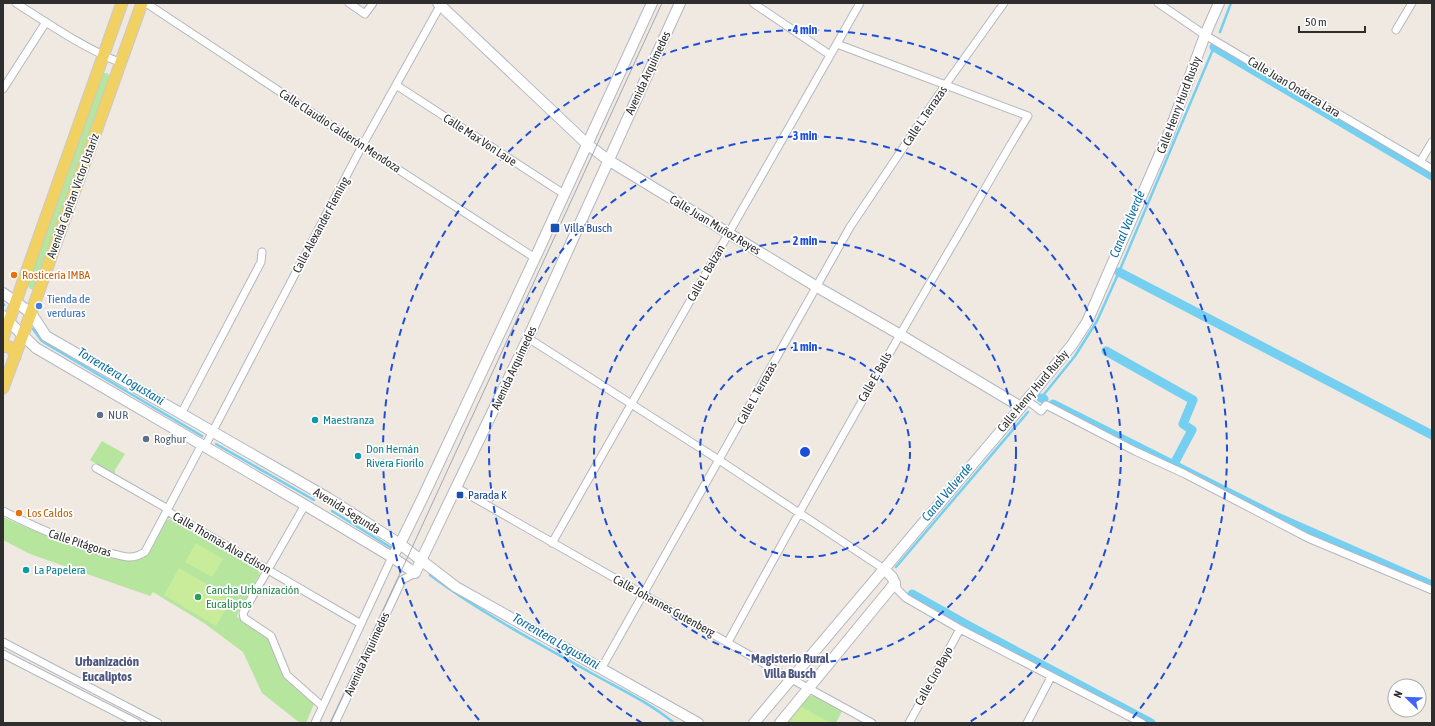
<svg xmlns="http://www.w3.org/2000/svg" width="1435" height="726" font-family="'Asap Condensed',sans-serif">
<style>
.green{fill:#b6e59e}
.pitch{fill:#c9ec9a}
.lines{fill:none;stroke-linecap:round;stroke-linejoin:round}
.stream{stroke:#75cff0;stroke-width:2.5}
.canal{stroke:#75cff0;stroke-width:9}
.street-casing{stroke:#b4b7c1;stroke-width:9}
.secondary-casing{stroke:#b4b7c1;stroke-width:12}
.primary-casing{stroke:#c9c9c9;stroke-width:13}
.street{stroke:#fff;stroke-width:7}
.secondary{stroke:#fff;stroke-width:10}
.primary{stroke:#f2d163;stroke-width:11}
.tram{stroke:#a3a6b8;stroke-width:1}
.ring{fill:none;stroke:#1d4ed8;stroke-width:2;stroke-dasharray:7 5}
.transit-dot{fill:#1a4fb4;stroke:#fff;stroke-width:1.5}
.food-dot{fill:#e8710a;stroke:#fff;stroke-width:1.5}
.shop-dot{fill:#3f7fe0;stroke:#fff;stroke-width:1.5}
.service-dot{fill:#5c6f8a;stroke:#fff;stroke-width:1.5}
.culture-dot{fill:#0f9aa8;stroke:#fff;stroke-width:1.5}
.leisure-dot{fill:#2e9e5b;stroke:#fff;stroke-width:1.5}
.labels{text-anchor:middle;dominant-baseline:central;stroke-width:3.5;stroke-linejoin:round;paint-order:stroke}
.street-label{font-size:12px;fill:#2e2e2e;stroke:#fff}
.transit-label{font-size:12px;fill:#164399;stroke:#fff;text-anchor:start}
.food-label{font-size:12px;fill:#c56008;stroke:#fff;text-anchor:start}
.shop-label{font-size:12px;fill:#366cbe;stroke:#fff;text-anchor:start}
.service-label{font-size:12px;fill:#4e5e75;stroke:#fff;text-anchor:start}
.culture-label{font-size:12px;fill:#0d838f;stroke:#fff;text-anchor:start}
.leisure-label{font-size:12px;fill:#27864d;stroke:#fff;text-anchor:start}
.water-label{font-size:13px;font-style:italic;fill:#0d6fa3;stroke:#fff}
.neighbourhood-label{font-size:13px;font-weight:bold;fill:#4d5680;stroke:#fff}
.centre{fill:#1d4ed8;stroke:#fff;stroke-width:2}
.ring-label{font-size:12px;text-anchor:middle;font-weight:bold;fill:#1d4ed8;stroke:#fff;stroke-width:3.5;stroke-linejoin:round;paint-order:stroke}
</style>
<rect width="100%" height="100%" fill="#efe9e1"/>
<path class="green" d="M104,73H107L111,77L35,289H30L28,285L102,74Z
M102,441L125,454L115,470V475L90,460Z
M3,517C43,536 85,549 127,561C151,562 156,538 166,520L170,519L258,570L260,574L238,612L237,617L268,638L287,681L314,704L306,723H300L262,693L243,652L204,623L153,592L150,596L30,554L3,540Z
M814,695L842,711L836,723H781L806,697Z"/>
<path class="pitch" d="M196,543L223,559L212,577L185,562Z
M179,568L232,599L216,626L164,595Z
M798,705L831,723H789Z"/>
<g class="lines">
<path class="stream" d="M1220,32L1231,3
M3,304L4,305
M33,329L42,341L50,346L202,436
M1041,398L1075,356L1097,321L1119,272L1214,47
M216,444L314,500
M332,511L390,547
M896,567L1028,412
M430,575C481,613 538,643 593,674C620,689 650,703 674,723"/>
<path class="canal" d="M1214,47L1432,176
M1119,272L1432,435
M1106,351L1193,400L1183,424L1192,430L1174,464
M1041,398L1044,399
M1053,404L1273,515L1432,585
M912,594L969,626L1151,723"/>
<defs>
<path id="street" d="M16,3C50,25 84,48 121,63
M146,3L362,146L535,258
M349,3L365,14L373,3
M753,3L830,55
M1158,3L1205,35L1432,169
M1396,30L1412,3
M396,85L564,194
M3,89L46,22
M1420,162L1432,142
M528,338L719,460L884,569
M1027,400L1041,411L1046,405L1135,451L1185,474L1308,538L1432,590
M181,414L261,262L262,252
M205,446L362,146L440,6
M96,468L168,509
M457,488L786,676L872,723
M305,505L243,613L244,618L271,636L287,675L322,706
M3,511C37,528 72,544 109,553C116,554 123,557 130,557C135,557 140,555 145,552L202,444
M167,511L361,624
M552,543L860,3
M895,583L898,590L906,598L960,629L1142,723
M3,642L158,723
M728,642C802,507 877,372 956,239C980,198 1003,156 1028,116L837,44
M3,654L137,723
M601,669L850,227L946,84L1004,3
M315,723L392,557
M335,723L402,580L415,573
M909,723L960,629
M1027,723L1051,677"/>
<path id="secondary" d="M438,3L587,144L608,160L817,287L899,334L1021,407
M3,293L31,313L46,336L328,498L400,544L456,587L698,723
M3,316L36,348L305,505L392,557L415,573L528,338L680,3
M392,557L400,544L423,497L535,258L652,3
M754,723L1021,407L1072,345L1087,322L1169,133L1205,35L1219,3
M780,723L895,583L892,577L884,569"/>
<path id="primary" d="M3,338L122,3
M3,347L7,346C13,348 13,351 15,357
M3,388L31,313L142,3"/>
</defs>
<use href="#street" class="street-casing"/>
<use href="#secondary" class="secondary-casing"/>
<use href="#primary" class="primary-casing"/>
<use href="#street" class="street"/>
<use href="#secondary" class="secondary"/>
<use href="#primary" class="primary"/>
<path class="tram" d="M330,723L410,552L662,3"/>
</g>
<g class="ring">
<circle cx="805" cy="452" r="105"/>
<circle cx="805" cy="452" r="211"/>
<path d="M642 723A316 316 0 1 1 968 723"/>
<path d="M479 720A422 422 0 1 1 1131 720"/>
</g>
<g class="transit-dot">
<rect x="550" y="223" width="10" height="10" rx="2"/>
<rect x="456" y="491" width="8" height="8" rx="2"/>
</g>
<g class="food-dot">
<circle cx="14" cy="275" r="4"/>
<circle cx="19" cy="513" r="4"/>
</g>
<circle class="shop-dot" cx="39" cy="306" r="4"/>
<g class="service-dot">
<circle cx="100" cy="415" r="4"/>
<circle cx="146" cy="439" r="4"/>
</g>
<g class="culture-dot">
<circle cx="315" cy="420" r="4"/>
<circle cx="358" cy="456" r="4"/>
<circle cx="26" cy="570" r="4"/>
</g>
<circle class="leisure-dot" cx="198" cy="597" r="4"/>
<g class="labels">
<g class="street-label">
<text transform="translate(648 73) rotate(-65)">Avenida Arquímedes</text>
<text transform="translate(1294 87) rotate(31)">Calle Juan Ondarza Lara</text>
<text transform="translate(1179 105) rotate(-69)">Calle Henry Hurd Rusby</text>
<text transform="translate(925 116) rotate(-56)">Calle L. Terrazas</text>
<text transform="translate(340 131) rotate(33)">Calle Claudio Calderón Mendoza</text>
<text transform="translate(480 140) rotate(33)">Calle Max Von Laue</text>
<text transform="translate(73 196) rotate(-70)">Avenida Capitan Víctor Ustariz</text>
<text transform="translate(321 225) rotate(-62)">Calle Alexander Fleming</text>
<text transform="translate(715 225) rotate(31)">Calle Juan Muñoz Reyes</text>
<text transform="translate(706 273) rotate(-60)">Calle L. Balzan</text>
<text transform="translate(514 368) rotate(-65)">Avenida Arquímedes</text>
<text transform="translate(875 377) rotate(-60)">Calle E. Balls</text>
<text transform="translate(1033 391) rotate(-50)">Calle Henry Hurd Rusby</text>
<text transform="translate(757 393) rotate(-61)">Calle L. Terrazas</text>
<text transform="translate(347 511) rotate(32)">Avenida Segunda</text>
<text transform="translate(80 543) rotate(18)">Calle Pitágoras</text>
<text transform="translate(222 543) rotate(30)">Calle Thomas Alva Edison</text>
<text transform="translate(664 606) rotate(29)">Calle Johannes Gutenberg</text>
<text transform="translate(367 654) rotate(-65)">Avenida Arquímedes</text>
<text transform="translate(934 676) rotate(-61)">Calle Ciro Bayo</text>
</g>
<g class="transit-label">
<text x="564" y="228">Villa Busch</text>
<text x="468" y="495">Parada K</text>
</g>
<g class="food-label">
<text x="22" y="275">Rosticería IMBA</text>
<text x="27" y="513">Los Caldos</text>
</g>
<g class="shop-label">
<text x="47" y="299">Tienda de<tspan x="47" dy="14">verduras</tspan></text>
</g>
<g class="service-label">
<text x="108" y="415">NUR</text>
<text x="154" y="439">Roghur</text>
</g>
<g class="culture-label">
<text x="323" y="420">Maestranza</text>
<text x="366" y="449">Don Hernán<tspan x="366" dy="14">Rivera Fiorilo</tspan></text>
<text x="34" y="570">La Papelera</text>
</g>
<g class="leisure-label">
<text x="206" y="590">Cancha Urbanización<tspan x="206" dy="14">Eucaliptos</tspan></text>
</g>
<g class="water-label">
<text transform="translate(1127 224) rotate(-67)">Canal Valverde</text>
<text transform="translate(121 376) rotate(31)">Torrentera Logustani</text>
<text transform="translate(947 492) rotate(-50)">Canal Valverde</text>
<text transform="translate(556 641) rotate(30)">Torrentera Logustani</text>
</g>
<g class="neighbourhood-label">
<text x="790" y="658">Magisterio Rural<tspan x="790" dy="15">Villa Busch</tspan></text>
<text x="107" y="661">Urbanización<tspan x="107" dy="15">Eucaliptos</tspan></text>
</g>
</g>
<circle cx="805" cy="452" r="6" class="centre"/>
<g class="ring-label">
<text x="805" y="34">4 min</text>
<text x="805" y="140">3 min</text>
<text x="805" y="245">2 min</text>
<text x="805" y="351">1 min</text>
</g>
<rect width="1435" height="726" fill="none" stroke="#2e2e2e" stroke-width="8"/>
<g transform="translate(1407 698) rotate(293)"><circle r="19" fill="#ffffff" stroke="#ababab"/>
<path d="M0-3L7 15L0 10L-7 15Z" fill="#4264fb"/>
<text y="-6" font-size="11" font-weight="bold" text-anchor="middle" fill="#2e2e2e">N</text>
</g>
<path d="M1299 26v6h66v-6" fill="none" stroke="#2e2e2e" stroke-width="2"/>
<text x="1305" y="26" font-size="12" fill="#2e2e2e" stroke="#ffffff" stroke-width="3" paint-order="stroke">50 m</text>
</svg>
